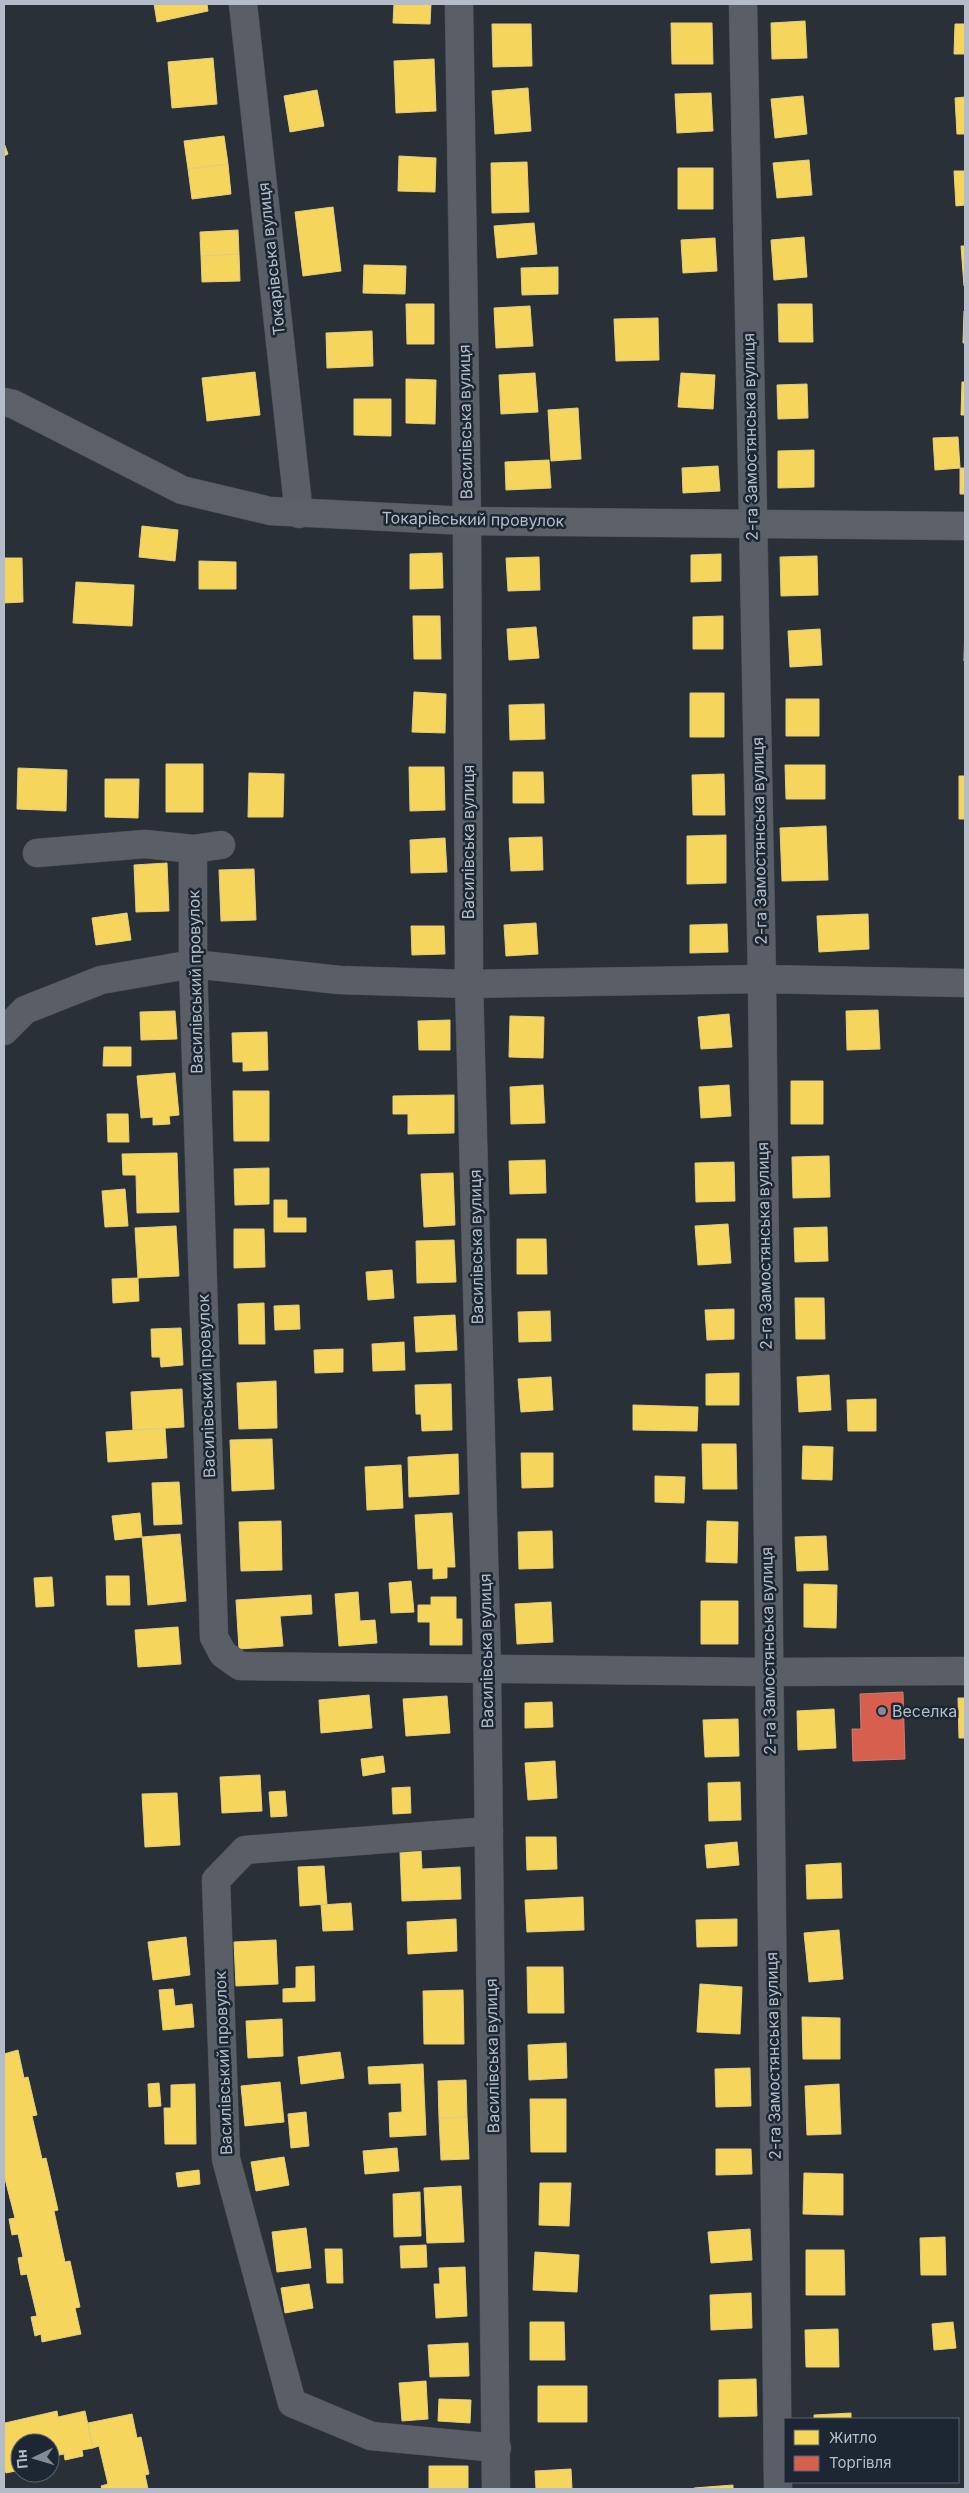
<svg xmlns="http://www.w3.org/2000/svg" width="969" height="2493" font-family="Inter,sans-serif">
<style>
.homes{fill:#f6d55c;stroke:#e2ce7d}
.shops{fill:#d6604d;stroke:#cc7c72}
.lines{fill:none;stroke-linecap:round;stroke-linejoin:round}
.minor-casing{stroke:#484c53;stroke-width:29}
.major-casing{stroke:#484c55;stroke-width:29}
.minor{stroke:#5a5e66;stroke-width:28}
.major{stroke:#5c6168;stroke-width:28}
.poi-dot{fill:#848b96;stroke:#1d2633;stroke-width:2}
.labels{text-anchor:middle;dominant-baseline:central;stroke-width:5;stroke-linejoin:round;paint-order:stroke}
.street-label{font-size:16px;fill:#b4bcc9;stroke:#1d2633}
.poi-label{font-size:16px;fill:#b4bcc9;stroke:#1d2633;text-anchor:start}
</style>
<rect width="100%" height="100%" fill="#2a3038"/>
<path class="homes" d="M154,4H207L208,11L157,22Z
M394,4H431L430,24L393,23Z
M805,21L807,58L772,59L771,23Z
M671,23H712L713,64H672Z
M492,24H531L532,66L493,67Z
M955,24H965V54H954Z
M213,58L217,104L172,108L168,62Z
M434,59L436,111L396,113L394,61Z
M528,88L531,131L495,134L492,91Z
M317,90L324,126L290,132L284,96Z
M711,93L713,131L677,133L675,94Z
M803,96L807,134L775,138L771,99Z
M965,97V134H957L955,98Z
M224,136L228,164L188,169L184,141Z
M4,143L8,154L4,156Z
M399,156L436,158L435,192L398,191Z
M809,160L812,195L777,198L773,163Z
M527,162L529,212L492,213L491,163Z
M228,164L231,194L192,199L188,169Z
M678,168H713V209H678Z
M954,171H965V205L956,206Z
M333,207L341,271L303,276L295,212Z
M534,223L537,254L497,258L494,226Z
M238,230L239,254L201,256L200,232Z
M804,237L807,277L774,280L771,240Z
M715,238L717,271L683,273L681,240Z
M961,246H965V286H964Z
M239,254L240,281L202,282L201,256Z
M364,265L406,266L405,294L363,293Z
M558,267V294L522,295L521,268Z
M406,304H434V344H407Z
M778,304H812L813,342H779Z
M530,306L533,346L496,348L494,308Z
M964,311H965V343H963Z
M658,318L659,360L616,361L614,319Z
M372,331L373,366L327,368L326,333Z
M255,372L260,415L207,421L202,378Z
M535,373L538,412L501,414L499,375Z
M681,373L715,375L713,409L678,407Z
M406,379L436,380L435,424L406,423Z
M962,382H965V415H961Z
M807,384L808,418L778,419L777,385Z
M354,399H391V436L354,435Z
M578,408L581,459L551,461L548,410Z
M958,437L960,468L935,470L933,438Z
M814,450V487L778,488V451Z
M549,460L551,488L506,490L505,462Z
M718,466L720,491L683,493L682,468Z
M960,468H965V494H960Z
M142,526L178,530L175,561L139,557Z
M442,553L443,588L410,589V554Z
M721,554V581L691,582V555Z
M817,556L818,595L781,596L780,557Z
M539,557L540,590L508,591L506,558Z
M4,558H22L23,602L4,603Z
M199,561L236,562V589H199Z
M76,582L134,585L132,626L73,623Z
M413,616H440L441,659H414Z
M723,616V649H693V617Z
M965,624V661H964Z
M536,627L539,658L509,660L507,629Z
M820,629L822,665L790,667L788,631Z
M414,692L446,694L445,733L412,732Z
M690,693H724V737H690Z
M786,699H819V736H786Z
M544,704L545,739L510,740L509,705Z
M166,764H203V812H166Z
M785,765H825V799H786Z
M409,767H444L445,810L410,811Z
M18,768L67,770L66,811L17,809Z
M513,772H543L544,803H513Z
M249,773L284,774L283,817H248Z
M724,774L725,815H693L692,775Z
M959,776H965V819H959Z
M105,779H139L138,818L105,817Z
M826,826L828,880L782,881L780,828Z
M726,835V883L687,884V836Z
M542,837L543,870L511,871L509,838Z
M445,838L447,872L411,873L410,840Z
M167,863L169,911L136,912L134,865Z
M254,869L256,920L221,921L219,870Z
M127,913L131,940L96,945L92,918Z
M868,914L869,949L819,952L817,916Z
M536,923L538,954L506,956L504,925Z
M727,924L728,952L690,953V925Z
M411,926H444L445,954L412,955Z
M878,1010L880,1049L847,1050L846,1011Z
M175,1011L177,1039L141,1040L140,1012Z
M729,1014L732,1047L701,1049L698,1017Z
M510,1016L544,1017L543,1058L509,1057Z
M450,1020V1050H419L418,1021Z
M267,1032L268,1070L243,1071V1062H233L232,1033Z
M104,1047H131V1066H103Z
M175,1073L179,1115L169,1116L170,1124L153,1125V1117L141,1118L137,1076Z
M791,1081H823V1124H791Z
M543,1085L545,1123L511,1124L510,1087Z
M729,1085L731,1116L701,1118L699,1087Z
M233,1091H269V1141H234Z
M454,1095V1133L408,1134V1114H393V1096Z
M107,1114H128L129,1142H108Z
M177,1153L179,1212L137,1213L136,1175H123L122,1154Z
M829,1156L830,1197L793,1198L792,1157Z
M545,1160L546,1193L510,1194L509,1161Z
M734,1162L735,1201L696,1202L695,1163Z
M269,1168V1204L235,1205L234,1169Z
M453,1173L455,1225L424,1227L421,1174Z
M125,1189L128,1226L105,1227L102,1191Z
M274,1200H287V1218H306V1232H274Z
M728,1224L731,1263L698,1265L695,1226Z
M176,1226L179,1276L138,1278L135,1228Z
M827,1227L828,1261L795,1262L794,1228Z
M234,1229H264L265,1267L234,1268Z
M517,1239H546L547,1274H517Z
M454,1240L456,1282L417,1283L416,1241Z
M392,1270L394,1298L368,1300L366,1272Z
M138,1278L139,1301L113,1303L112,1279Z
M795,1298H824L825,1339H796Z
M264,1303L265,1344H239L238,1304Z
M299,1305L300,1329L275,1330L274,1306Z
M734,1309V1339L707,1340L705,1310Z
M550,1311L551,1341L519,1342L518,1312Z
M455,1315L457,1350L416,1352L414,1317Z
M181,1328L183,1365L161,1367L160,1357H152L151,1329Z
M404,1342L405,1370L373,1371L372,1344Z
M343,1349V1372L315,1373L314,1350Z
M739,1373V1405H706V1374Z
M829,1375L831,1410L799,1412L797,1377Z
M551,1377L553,1410L521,1412L518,1379Z
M276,1381L277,1428L239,1429L237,1383Z
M451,1384L452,1430L422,1431L421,1414H416L415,1385Z
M182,1389L184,1427L133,1430L131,1392Z
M876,1399V1431H848L847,1400Z
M633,1405L698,1407L697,1431L633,1430Z
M165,1428L167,1458L108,1462L106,1432Z
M272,1439L274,1489L232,1491L230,1440Z
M702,1444H736L737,1489H703Z
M803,1446L833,1447L832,1480L802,1479Z
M521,1453H553V1487L522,1488Z
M458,1454L459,1494L409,1497L408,1457Z
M401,1465L403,1508L367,1510L365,1467Z
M655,1476L685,1477L684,1503L655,1502Z
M179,1482L182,1524L154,1525L152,1483Z
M140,1513L142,1537L115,1540L112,1516Z
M452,1513L455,1567H447V1578L433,1579V1568L418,1569L415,1515Z
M281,1521L282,1570L241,1571L239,1522Z
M707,1521L738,1522L737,1563L706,1562Z
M552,1531L553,1568L519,1569L518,1532Z
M180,1534L186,1601L148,1605L142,1537Z
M826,1536L828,1570L797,1571L795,1537Z
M106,1576H129L130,1605H107Z
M52,1577L54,1606L36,1607L34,1578Z
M411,1581L414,1612L391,1613L389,1583Z
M804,1584L837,1585L836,1628L804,1627Z
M358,1592L360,1621L375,1620L377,1643L339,1646L335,1594Z
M311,1595L312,1614L280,1616L283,1646L239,1649L236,1600Z
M431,1597H456V1619H462V1645H430V1622H418V1605H431Z
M701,1601H738V1644H701Z
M551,1602L553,1642L517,1644L515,1604Z
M178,1627L181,1664L138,1667L135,1630Z
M369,1695L372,1728L321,1733L319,1700Z
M447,1696L450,1733L406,1736L403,1699Z
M958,1698H965V1738H959Z
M552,1702L553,1727L525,1728V1703Z
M834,1709L836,1748L798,1750L797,1711Z
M738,1719L739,1756L705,1757L703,1720Z
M383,1756L385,1772L363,1776L361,1759Z
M555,1761L557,1798L528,1800L525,1763Z
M260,1775L262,1811L222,1813L220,1777Z
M740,1782L741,1820L709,1821L708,1783Z
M410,1787L411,1813L393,1814L392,1788Z
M285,1791L287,1816L271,1817L269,1792Z
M177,1793L180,1845L145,1847L142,1794Z
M526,1837H556L557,1869L527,1870Z
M737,1842L739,1865L707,1868L705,1845Z
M421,1851L422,1869L460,1867L461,1899L402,1901L400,1852Z
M841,1863L842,1898L807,1899L806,1865Z
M324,1866L327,1904L300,1906L298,1867Z
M583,1897L584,1930L527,1932L525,1900Z
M351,1903L353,1930L323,1931L321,1905Z
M456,1919L457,1951L408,1954L407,1922Z
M737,1919V1946L697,1947L696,1920Z
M839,1930L843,1979L809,1982L804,1933Z
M186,1937L190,1975L153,1980L148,1942Z
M276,1940L278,1984L236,1986L234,1942Z
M314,1966L315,2001L283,2002V1989L296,1988V1967Z
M527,1967H563L564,2013H528Z
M700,1984L742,1987L740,2034L697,2032Z
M173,1989L175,2006L192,2004L194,2027L163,2030L159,1990Z
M463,1990L464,2044H424L423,1991Z
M802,2017L840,2018V2059H803Z
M282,2019L283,2056L248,2058L246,2021Z
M566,2043L567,2078L529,2080L528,2045Z
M18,2050L24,2078L28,2077L37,2115L32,2116L42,2159L46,2158L58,2210L54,2211L65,2262L70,2261L80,2307L75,2308L81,2334L42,2342L41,2334L35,2336L31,2317L37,2316L27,2274L21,2275L18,2258L23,2257L18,2234L12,2235L9,2219L15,2218L4,2175V2054Z
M340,2052L344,2078L301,2084L298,2057Z
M423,2064L426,2135L390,2137L389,2113L402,2112L401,2083L369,2084L368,2067Z
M750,2068L751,2106L716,2107L715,2069Z
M466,2080L467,2117L439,2118L438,2081Z
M280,2082L284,2122L245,2126L241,2086Z
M159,2083L161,2106L149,2107L148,2084Z
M195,2084L196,2144H165L164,2108H171V2085Z
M839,2084L841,2134L807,2135L805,2086Z
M530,2099H566V2152H531Z
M306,2112L309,2146L291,2148L288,2114Z
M467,2117L469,2159L441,2160L439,2118Z
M397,2148L399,2171L365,2174L363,2151Z
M716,2149H751L752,2174L716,2175Z
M284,2157L289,2185L256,2191L251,2162Z
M199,2170L200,2184L178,2187L176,2173Z
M804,2173L843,2174V2215L803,2214Z
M540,2183H571L569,2226L539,2225Z
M461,2186L464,2242L427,2243L424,2188Z
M420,2192L421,2236L394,2237L393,2194Z
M306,2228L311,2268L277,2272L272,2232Z
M750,2229L752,2260L711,2263L708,2232Z
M945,2237L946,2275H921L920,2238Z
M426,2245L427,2267L401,2268L400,2246Z
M325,2249H342L343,2283H327Z
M806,2250H844L845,2295H806Z
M535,2252L579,2255L577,2292L533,2290Z
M465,2267L467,2316L436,2318L434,2284H440L439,2268Z
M309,2284L313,2308L285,2313L281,2288Z
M751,2293L752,2328L711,2330L710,2295Z
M530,2322H564L565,2360H530Z
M953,2322L956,2348L934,2350L932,2324Z
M838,2329L839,2367H806L805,2330Z
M468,2343L469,2376L430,2377L428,2345Z
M756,2379L757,2416L719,2417V2380Z
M426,2381L428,2419L402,2421L399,2383Z
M538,2386H587V2422H538Z
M439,2399L471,2400L470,2423L438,2421Z
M57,2411L58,2417L85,2411L93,2448L82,2450L83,2456L65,2460L64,2454L50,2457V2443H20V2470L6,2473L4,2467L5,2423Z
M851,2413V2419H814V2415Z
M132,2414L137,2438L141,2437L149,2474L145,2475L148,2489H102L101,2486L108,2484L99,2446L93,2448L88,2423Z
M429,2466H468V2489H429Z
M571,2469L572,2489H536L535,2471Z
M733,2485V2489H694V2488Z"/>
<path class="shops" d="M903,1692L905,1759L853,1761L852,1729H861L860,1694Z"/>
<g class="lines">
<defs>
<path id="minor" d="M243,4L299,514
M459,4L467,521L469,984L487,1669L496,2489
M743,4L762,979L778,2489
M193,849V964L214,1637L223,1654L240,1666L768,1672L965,1671
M37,853L145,844L193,849L221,845
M4,1031L25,1010L101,980L193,964L339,980L469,984L762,979L965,983
M489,1831L245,1850L216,1880L226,2159L292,2403L371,2436L497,2448"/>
<path id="major" d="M4,402L13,404L182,490L270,511L467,521L965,526"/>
</defs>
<use href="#minor" class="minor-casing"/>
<use href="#major" class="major-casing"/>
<use href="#minor" class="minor"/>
<use href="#major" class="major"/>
</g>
<circle class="poi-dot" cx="882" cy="1711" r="5"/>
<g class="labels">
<g class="street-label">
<text transform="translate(271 259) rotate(-96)">Токарівська вулиця</text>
<text transform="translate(465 422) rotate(-91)">Василівська вулиця</text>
<text transform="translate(750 437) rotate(-91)">2-га Замостянська вулиця</text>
<text transform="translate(473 519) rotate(1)">Токарівський провулок</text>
<text transform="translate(759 841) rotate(-91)">2-га Замостянська вулиця</text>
<text transform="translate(468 842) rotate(-90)">Василівська вулиця</text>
<text transform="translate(195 982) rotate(-91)">Василівський провулок</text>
<text transform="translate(764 1246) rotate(-91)">2-га Замостянська вулиця</text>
<text transform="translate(476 1247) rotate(-91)">Василівська вулиця</text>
<text transform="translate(206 1386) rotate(-92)">Василівський провулок</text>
<text transform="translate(486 1651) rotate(-91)">Василівська вулиця</text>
<text transform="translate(768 1651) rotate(-91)">2-га Замостянська вулиця</text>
<text transform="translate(492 2056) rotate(-91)">Василівська вулиця</text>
<text transform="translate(773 2056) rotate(-91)">2-га Замостянська вулиця</text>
<text transform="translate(223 2063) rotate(-92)">Василівський провулок</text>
</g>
<g class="poi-label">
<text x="892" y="1711">Веселка</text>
</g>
</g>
<rect width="969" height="2493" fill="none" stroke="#b4bcc9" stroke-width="10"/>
<rect x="784" y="2418" width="175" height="65" fill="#1d2633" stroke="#59626f"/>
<rect x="794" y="2430" width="25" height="15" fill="#f6d55c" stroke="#59626f"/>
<text x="829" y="2443" font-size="15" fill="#b4bcc9">Житло</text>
<rect x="794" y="2456" width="25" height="15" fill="#d6604d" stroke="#59626f"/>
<text x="829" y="2468" font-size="15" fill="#b4bcc9">Торгівля</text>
<g transform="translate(35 2458) rotate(265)"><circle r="24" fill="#1d2633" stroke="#59626f"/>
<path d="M0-4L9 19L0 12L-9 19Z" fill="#848b96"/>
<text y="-8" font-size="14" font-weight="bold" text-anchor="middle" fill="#b4bcc9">Пн</text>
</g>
</svg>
